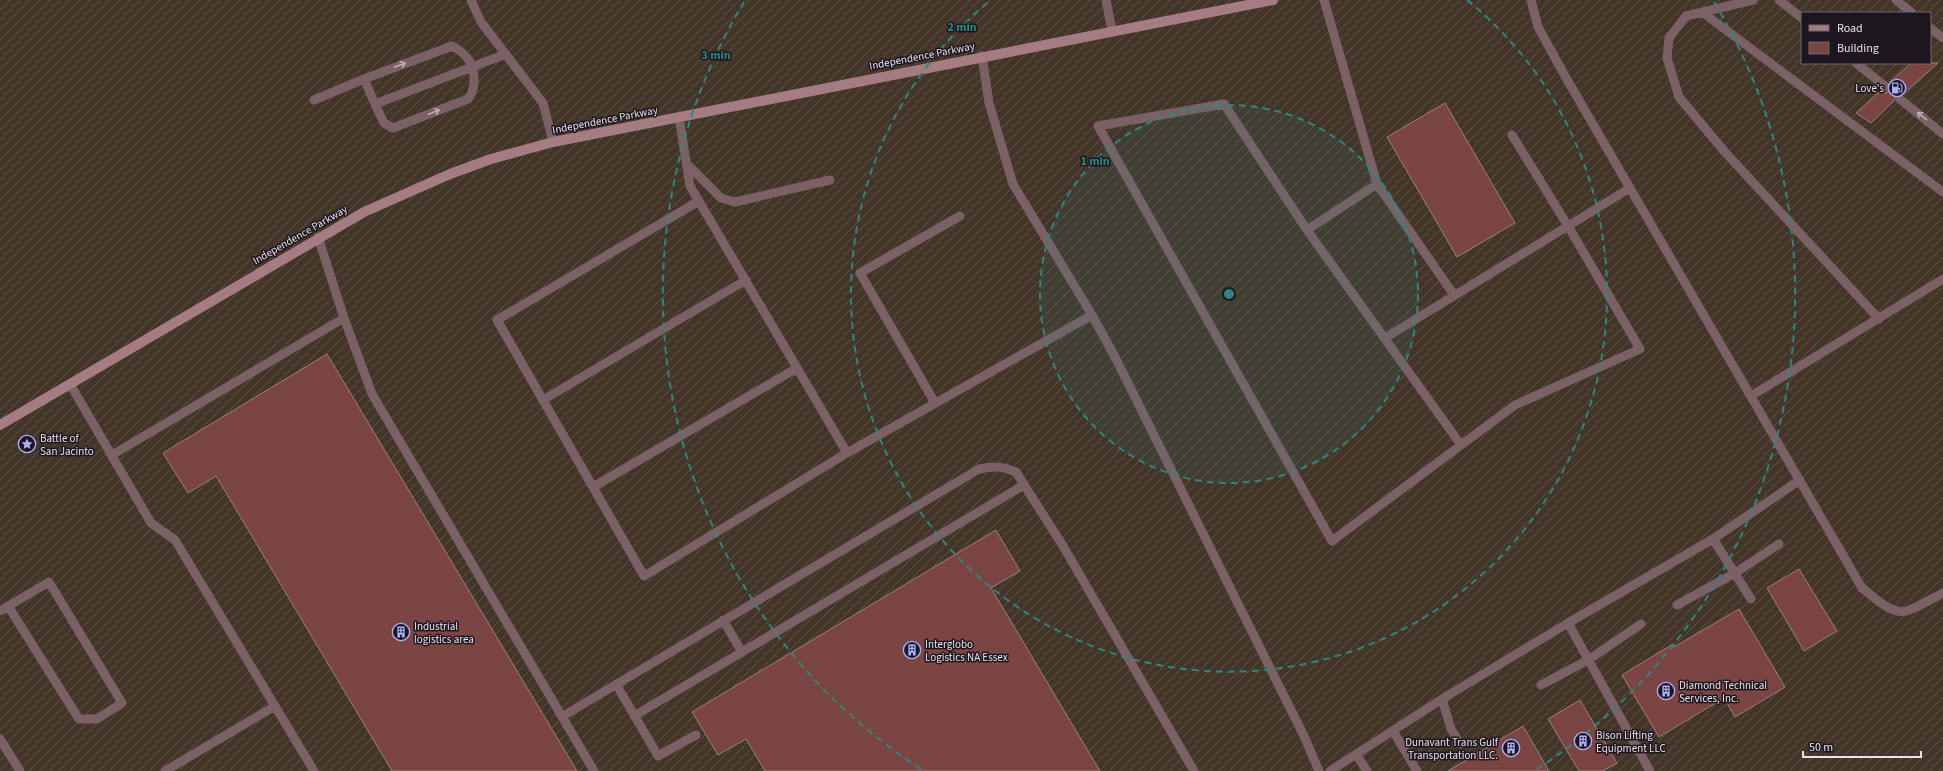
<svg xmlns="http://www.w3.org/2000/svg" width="1943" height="771" font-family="'Source Sans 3',sans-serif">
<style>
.industrial{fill:url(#industrial-furrows);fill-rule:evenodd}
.building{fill:#7b4543;stroke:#9c807d}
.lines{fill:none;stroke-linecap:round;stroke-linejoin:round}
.lane{stroke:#7b6165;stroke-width:9}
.secondary{stroke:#a57c81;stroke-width:10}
.oneway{stroke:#bfaeb7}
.ring{fill:none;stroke:#308681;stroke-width:2;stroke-dasharray:7 5}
.labels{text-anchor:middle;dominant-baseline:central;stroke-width:3;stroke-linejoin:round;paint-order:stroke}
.street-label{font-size:11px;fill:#ece2ed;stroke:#1d161e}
.poi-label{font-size:11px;fill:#ece2ed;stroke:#1d161e;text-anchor:start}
.centre{fill:#308681;stroke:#1d161e;stroke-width:2}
.ring-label{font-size:12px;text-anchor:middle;font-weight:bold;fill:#308681;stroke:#1d161e;stroke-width:3;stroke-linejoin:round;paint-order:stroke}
</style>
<defs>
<pattern id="industrial-furrows" width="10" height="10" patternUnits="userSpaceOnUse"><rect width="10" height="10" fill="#443529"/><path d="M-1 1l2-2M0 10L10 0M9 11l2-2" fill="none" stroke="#5f5248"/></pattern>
</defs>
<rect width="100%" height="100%" fill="#3a2b3c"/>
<path class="industrial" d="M0,0H1943V771H0ZM1802,13H1930V63H1802Z"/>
<path class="building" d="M1911,63H1938L1903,94L1896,95L1894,101L1871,123L1856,113L1881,90L1885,93L1890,91L1892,88L1890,82Z
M1445,103L1515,223L1457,257L1387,137Z
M327,354L577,771H392L216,476L188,493L163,453Z
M996,530L1020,571L991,588L1100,771H765L746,739L718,755L692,712Z
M1799,569L1837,631L1804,651L1767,588Z
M1739,609L1785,687L1735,717L1724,698L1659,737L1622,675L1673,644L1674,647Z
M1580,700L1617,763L1603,771H1579L1548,719Z
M1523,726L1549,771H1448Z"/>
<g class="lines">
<path class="lane" d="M471,0L481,22L543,103L553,142
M1106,0L1112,31
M1324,0L1377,184L1307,230L1224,104L1098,126L1332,541L1515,405L1640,349L1568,226L1630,188
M1531,0L1538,27L1565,76L1862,588C1873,596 1891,615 1906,611C1918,608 1932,598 1943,593
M1753,0L1686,16L1669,38L1667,58L1679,97L1724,151L1879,319
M1779,0L1802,18
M1896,0L1912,13
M1702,12L1943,192
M1930,28L1943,38
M982,56L989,103L1013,184L1092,315L1116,359L1304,736L1319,771
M1856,63L1886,87
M364,79L452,46C469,55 475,66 474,84C473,90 472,95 468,99L398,126L393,128L384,123L375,104
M1900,99L1943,134
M314,100L364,79L375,104L506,54
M679,117L690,186L847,453
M687,164L721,198L735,202L830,180
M1377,184L1454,295
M699,201L497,320L644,576L847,453L1092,315
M1307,230L1461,445
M318,237L344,318L372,394L594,771
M1385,338L1568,226L1512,135
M70,384L151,523L175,540L314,771
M1751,396L1943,279
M543,400L746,280
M935,403L860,273L960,216
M112,455L344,318
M593,487L797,368
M1751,599L1713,539L1800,480
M1677,605L1735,573L1779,544
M0,611L49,582L122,703L97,719H79L8,606
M723,620L742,652
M616,684L658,756L696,735
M1541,685L1588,660L1641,624
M563,716L979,469C993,466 1002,466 1016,472L1063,546L1194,771
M634,716L1024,485
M1393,731L1417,771
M0,739L20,771
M1460,744L1451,729L1442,699L1568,623
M1356,754L1367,771
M165,771L275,706
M1330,771L1442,699
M1650,771L1568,623L1713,539"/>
<path class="secondary" d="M0,425L364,212L450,174L491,159L553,142L1273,0"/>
</g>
<defs><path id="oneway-shaft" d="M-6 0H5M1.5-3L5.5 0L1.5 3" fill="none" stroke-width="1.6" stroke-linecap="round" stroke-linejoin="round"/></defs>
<g class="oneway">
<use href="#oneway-shaft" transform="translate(400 65) rotate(-21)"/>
<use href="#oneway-shaft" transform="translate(434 112) rotate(-21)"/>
<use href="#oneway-shaft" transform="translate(1922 116) rotate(-141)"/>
</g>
<circle cx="1229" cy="294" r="189" fill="#308681" fill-opacity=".12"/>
<g class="ring">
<circle cx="1229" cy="294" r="189"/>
<path d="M1467 0A378 378 0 1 1 991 0"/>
<path d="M921 769A566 566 0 0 1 744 2M1714 2A566 566 0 0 1 1537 769"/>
</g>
<defs>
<symbol id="fuel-ring" viewBox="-11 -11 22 22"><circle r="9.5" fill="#1d161e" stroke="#aaaffb" stroke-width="1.5"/><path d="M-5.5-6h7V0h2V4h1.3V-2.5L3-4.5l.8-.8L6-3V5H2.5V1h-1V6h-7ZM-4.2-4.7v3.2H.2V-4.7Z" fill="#aaaffb"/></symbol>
<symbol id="sight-ring" viewBox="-11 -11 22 22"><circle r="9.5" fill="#1d161e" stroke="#aaaffb" stroke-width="1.5"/><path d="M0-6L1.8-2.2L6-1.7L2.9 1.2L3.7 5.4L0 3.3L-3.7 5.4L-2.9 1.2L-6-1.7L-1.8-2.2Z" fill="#aaaffb"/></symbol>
<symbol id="building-ring" viewBox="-11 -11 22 22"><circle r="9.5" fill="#1d161e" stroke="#aaaffb" stroke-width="1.5"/><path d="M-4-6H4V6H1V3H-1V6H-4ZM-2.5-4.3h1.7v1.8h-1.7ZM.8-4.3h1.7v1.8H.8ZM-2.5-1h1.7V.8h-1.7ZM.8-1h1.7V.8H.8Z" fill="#aaaffb"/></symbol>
</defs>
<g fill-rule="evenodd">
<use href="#fuel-ring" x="1887" y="78" width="20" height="20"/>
<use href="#sight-ring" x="17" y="434" width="20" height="20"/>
<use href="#building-ring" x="391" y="622" width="20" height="20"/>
<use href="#building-ring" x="902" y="640" width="20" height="20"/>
<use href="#building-ring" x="1656" y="681" width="20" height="20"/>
<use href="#building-ring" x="1573" y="731" width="20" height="20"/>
<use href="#building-ring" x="1501" y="738" width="20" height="20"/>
</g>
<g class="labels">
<g class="street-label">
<text transform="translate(922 56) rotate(-11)">Independence Parkway</text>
<text transform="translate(605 120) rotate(-11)">Independence Parkway</text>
<text transform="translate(300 235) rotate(-30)">Independence Parkway</text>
</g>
<g class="poi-label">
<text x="1884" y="88" text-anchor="end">Love's</text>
<text x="40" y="438">Battle of<tspan x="40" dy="13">San Jacinto</tspan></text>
<text x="414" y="626">Industrial<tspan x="414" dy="13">logistics area</tspan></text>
<text x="925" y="644">Interglobo<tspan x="925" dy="13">Logistics NA Essex</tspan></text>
<text x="1679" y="685">Diamond Technical<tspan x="1679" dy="13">Services, Inc.</tspan></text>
<text x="1596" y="735">Bison Lifting<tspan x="1596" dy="13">Equipment LLC</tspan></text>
<text x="1498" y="742" text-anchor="end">Dunavant Trans Gulf<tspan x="1498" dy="13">Transportation LLC.</tspan></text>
</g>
</g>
<circle cx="1229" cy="294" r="6" class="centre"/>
<g class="ring-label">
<text x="962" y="31">2 min</text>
<text x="716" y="59">3 min</text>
<text x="1095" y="165">1 min</text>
</g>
<rect x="1801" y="12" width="130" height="52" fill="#1d161e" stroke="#706871"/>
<rect x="1809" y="25" width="20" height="6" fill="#a57c81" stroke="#706871"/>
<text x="1837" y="32" font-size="12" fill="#ece2ed">Road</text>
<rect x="1809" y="42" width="20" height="12" fill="#7b4543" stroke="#706871"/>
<text x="1837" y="52" font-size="12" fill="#ece2ed">Building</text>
<path d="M1803 751v6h118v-6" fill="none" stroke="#ece2ed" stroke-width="2"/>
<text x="1809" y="751" font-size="12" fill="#ece2ed" stroke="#1d161e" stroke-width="3" paint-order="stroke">50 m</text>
</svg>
